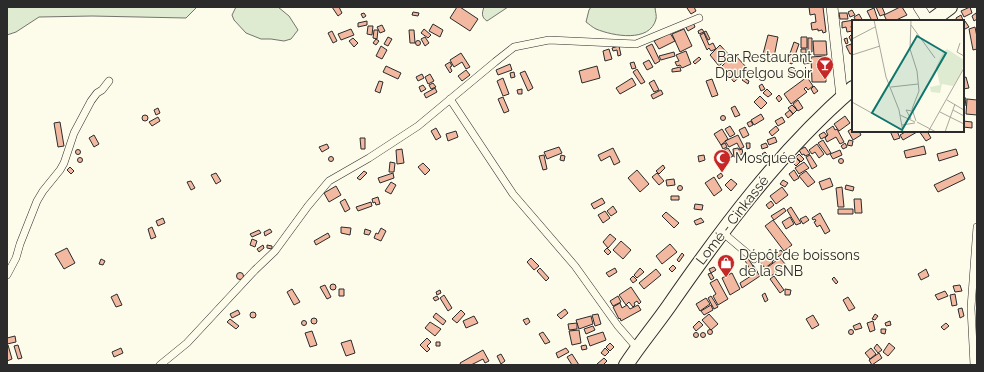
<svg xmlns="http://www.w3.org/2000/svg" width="984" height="372" font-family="Raleway,sans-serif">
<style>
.green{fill:#deebd1;stroke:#74746e}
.building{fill:#f2b8a0;stroke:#2b2b2b}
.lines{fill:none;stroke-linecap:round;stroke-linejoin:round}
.street-casing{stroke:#2b2b2b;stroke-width:8}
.secondary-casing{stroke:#2b2b2b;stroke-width:12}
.highway-casing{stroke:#2b2b2b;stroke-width:16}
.street{stroke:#fdfbea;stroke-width:7}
.secondary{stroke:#fdfbea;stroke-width:11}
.highway{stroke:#fdfbea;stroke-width:14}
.wall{stroke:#2b2b2b;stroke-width:2}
.labels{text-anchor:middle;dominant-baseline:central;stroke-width:3;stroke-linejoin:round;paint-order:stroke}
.poi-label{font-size:14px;fill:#2b2b2b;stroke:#fdfbea;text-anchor:start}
.street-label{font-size:14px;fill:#2b2b2b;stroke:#fdfbea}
.inset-road{fill:none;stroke:#a9a89e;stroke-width:1}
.view{fill:#0f766e;fill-opacity:0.15;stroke:#0f766e;stroke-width:2}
.inset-edge{fill:none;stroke:#2b2b2b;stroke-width:2}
</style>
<rect width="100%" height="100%" fill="#fdfbea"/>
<path class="green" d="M7,7H197L186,18L92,16L39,17L16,32L7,35Z
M236,7H278L289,16L298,30L291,39L284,41L271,39H261L246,33L234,20L232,15Z
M484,7H508L487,21C481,17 482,13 484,7Z
M591,7H655C655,11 657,16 656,19C650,43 613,36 596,29C592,27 589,24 586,22L589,10Z"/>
<path class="building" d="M332,7H339L342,13L338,16Z
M457,7H460L478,19L470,31L450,18Z
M689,7H694L696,11L691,14L687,8Z
M809,7H823L826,32L823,33L822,30L818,31V29L812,30L811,23L816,22L815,14L810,15Z
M876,7H882L885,14L880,16Z
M900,7H902L907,15L894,21H887L884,15Z
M970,7L972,13L964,17L961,11Z
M874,8L878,20L872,21L867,11Z
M852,10L855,15L850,17L848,12Z
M413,12L419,13L418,16L412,15Z
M364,13L366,16L363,18L361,14Z
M839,13H847L848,19H840Z
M976,13L977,19L974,21L972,16Z
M859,14L863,21H856L854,17Z
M961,15L963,20L957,21L956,18Z
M854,20L853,21V25L851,26L852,31L847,32L846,27L842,28V22Z
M367,21V25L358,27V23Z
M965,21L969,27L963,30V22Z
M693,22L695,27L688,31L685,26Z
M433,24L443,30L440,37L429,31Z
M382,25L385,31L380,33L377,27Z
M368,26H373L372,35L367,34Z
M975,27L977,37V49L973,50L969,29Z
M351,29L354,35L341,40L338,34Z
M424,29L431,35L428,38L421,33Z
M684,29L692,46L680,52L672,34Z
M702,29L704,32L699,34L698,31Z
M374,30H378L377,39L373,38Z
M409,30H414L415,43H410Z
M332,31L337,41L333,43L328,33Z
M706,31L710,39L708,40L704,32Z
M670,33L675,41L659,49L654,41Z
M704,33L709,45L713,43L716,49L711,51L709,48L707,50L700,35Z
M768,35L778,37L774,57L763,54Z
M851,35L853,39L852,43L849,37Z
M388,37L392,39L388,46L384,44Z
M425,37L429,43L425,46L421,39Z
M801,37H807V48H801Z
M353,38L358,43L354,47L349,41Z
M808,38H812V52H808Z
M847,38L848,43L846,44L844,39Z
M376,39L379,41L376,45L373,43Z
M415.5 43a2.5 2.5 0 1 1 5 0a2.5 2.5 0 1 1-5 0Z
M813,41H826L827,55H814Z
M794,42L799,44L792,64L787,62Z
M652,44L660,61L655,64L646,47Z
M851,44L853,53L850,54L846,46Z
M720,45L730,56L719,66L710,55Z
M381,46L387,50L382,59L376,56Z
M619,46L621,55L618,56L617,50L613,51L612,48Z
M609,49L612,59L605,61L603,51Z
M801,49H806V53H801Z
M686,51L691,64L682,68L680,65L677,66L675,62L679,61L676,55Z
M674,52L675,56L661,60L659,56Z
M461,53L470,67L466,69L462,62L454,67L450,60Z
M734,54L748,69L734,82L721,67Z
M825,56L826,82H812L811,57Z
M699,57L701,59L695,64L693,62Z
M809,58L810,63L804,64L803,59Z
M649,60L653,67L647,70L643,63Z
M450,62L452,66L450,67L452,71L450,73L445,65Z
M634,62L636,68L632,69L630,63Z
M510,64L512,70L498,75L496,70Z
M386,66L401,73L398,79L383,72Z
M597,66L600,78L582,83L579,71Z
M680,67L681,71L672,72V69Z
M792,68L796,71L792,76L788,73Z
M637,69L645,82L641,84L633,72Z
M466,70L470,75L462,81L458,76Z
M525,71L533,88L528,91L520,73Z
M514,72L515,77L511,78L510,73Z
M422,74L424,78L418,81L416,77Z
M430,74L434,81L428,84L425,77Z
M807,77L813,86L808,90L806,87L804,89L807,92L791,104L784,94Z
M966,77L969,88L963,89V78Z
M503,78L509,94L503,96L497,81Z
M632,78L636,85L620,94L616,88Z
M744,78L749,81L748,84L742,80Z
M712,79L718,95L712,97L706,81Z
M654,80L659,90L654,92L649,83Z
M379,81L383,82L380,93L375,91Z
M433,83L436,87L431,89L429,85Z
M762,84L765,89L761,91L759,86Z
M423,85L426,89L421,92L419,87Z
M814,86L818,91L814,94L811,89Z
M435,88L437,92L426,98L424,94Z
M522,89V94H518L517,90Z
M767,89L772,94L768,97L763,93Z
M661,90L663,94L653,99L651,95Z
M779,95L782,99L779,102L776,98Z
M760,96L767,103L761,109L754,102Z
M503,97L509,111L504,113L498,99Z
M963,98H966L965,106H963Z
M967,99L977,100V115L966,114Z
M798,100L803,108L798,111L793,104Z
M792,105L797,110L793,114L788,108Z
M735,106L740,115L735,117L731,108Z
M158,108L160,113L156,115L154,110Z
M790,110L793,114L788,118L785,114Z
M761,114L764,119L754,125L751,120Z
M142 118a3 3 0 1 1 6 0a3 3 0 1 1-6 0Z
M720.5 118a2.5 2.5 0 1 1 5 0a2.5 2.5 0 1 1-5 0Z
M845,116L850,123L839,131L834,124Z
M158,117L160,121L152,126L149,122Z
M782,117L785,122L778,126L775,121Z
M751,121L753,125L749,127L747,123Z
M963,121L972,122V128L963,127Z
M60,122L64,146L58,147L54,123Z
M730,126L735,134L730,137L725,129Z
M776,126L779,130L772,136L769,132Z
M833,126L835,130L837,129L844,142L840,144L836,137L827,142L825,138L828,135L826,131Z
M745,127L749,135L743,138L739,130Z
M436,128L441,137L436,140L431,131Z
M853,128V131H859L861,135L853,140L848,131Z
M722,129L728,139L721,145L714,134Z
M456,131L458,137L448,141L446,134Z
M890,131H897L900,138L894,140Z
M907,131H916L917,132L903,140L900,135Z
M919,131H927L931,138L926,141Z
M824,132L827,136L821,139L819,135Z
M94,135L99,144L94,147L89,138Z
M738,135L744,147L740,149L737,143L729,147L725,141Z
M775,137L777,142L769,145L767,140Z
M360,138H365V149H361Z
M823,140L831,153L827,155L818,143Z
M849,140L853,141L852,146L847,145Z
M725,143L727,147L723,149L721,145Z
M746,143H750V148L747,149Z
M766,143L768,147L762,149L761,145Z
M845,143L847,147L843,149L841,146Z
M327,144L329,148L322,152L319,147Z
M817,144L824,154L819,158L815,152L812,154L809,150Z
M924,146L926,154L906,158L904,151Z
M559,147L562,153L547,159L544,152Z
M805,147L810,154L805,156L804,154L802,155L799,150Z
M613,148L620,162L614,165L610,156L601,161L598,155Z
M728,148L733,156L728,159L724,150Z
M738,148L739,150L742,149L743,154H741V155L734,157L733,149Z
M402,149L404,163L397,164L396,150Z
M956,149L958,155L939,161L937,154Z
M75.5 152a2.5 2.5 0 1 1 5 0a2.5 2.5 0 1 1-5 0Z
M840,150L842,155L833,159L830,154Z
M765,152L768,155L765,158L762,154Z
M799,154L804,159L801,162L796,157Z
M544,155L547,169L543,170L539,156Z
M561,155L565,156L564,161L560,160Z
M704,155L705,160L699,162L698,156Z
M810,155L817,166L812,169L806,157Z
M794,156L800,162L796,166L790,160Z
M328.5 159a2.5 2.5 0 1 1 5 0a2.5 2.5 0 1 1-5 0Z
M77.5 160a2.5 2.5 0 1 1 5 0a2.5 2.5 0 1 1-5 0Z
M838.5 161a2.5 2.5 0 1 1 5 0a2.5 2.5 0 1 1-5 0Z
M390,162L395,163L394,172H389Z
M804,162L809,168L799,174L795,168Z
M423,163L430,170L425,175L418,167Z
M663,165L665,168L659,174L656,171Z
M70,167L74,171L71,174L67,170Z
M637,170L649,184L640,192L628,178Z
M794,170L799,178L794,181L789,174Z
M364,171L367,173L360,180L357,178Z
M806,171L815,182L808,187L799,176Z
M962,172L965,179L938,192L934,185Z
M216,173L221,181L216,184L211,175Z
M393,173L394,178L380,183L378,178Z
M657,173L664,181L659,185L652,177Z
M721,173L723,176L719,179L717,176Z
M714,177L722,190L714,196L705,183Z
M830,178L833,186L822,190L819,182Z
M674,179L675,185L667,186L666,180Z
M731,179L737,184L731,191L725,185Z
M783,180L788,183L785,187L780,184Z
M191,181L195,188L191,190L187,182Z
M391,182L396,185L391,194L385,191Z
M846,185L854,187L853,191L845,189Z
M677.5 188a2.5 2.5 0 1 1 5 0a2.5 2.5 0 1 1-5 0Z
M336,186L341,195L329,202L324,193Z
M782,187L788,195L776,204L770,196Z
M842,187L844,207H838L836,188Z
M671,196H679V200H671Z
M378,197L380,204L376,205L375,202L373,203L372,199Z
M602,198L605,203L594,209L591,204Z
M345,199L350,209L345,212L340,202Z
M854,199H861L862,213H855Z
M771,201L774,205L769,209L766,205Z
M371,202L372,206L358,211L356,207Z
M695,204L703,205L702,210L694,209Z
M613,206L617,212L611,216L607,211Z
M791,207L801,223L796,225L787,210Z
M784,208L786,211L774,220L771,216Z
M838,209H853V214H838Z
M605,211L610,218L603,223L598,215Z
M666,212L679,223L674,228L662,216Z
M820,213L830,231L825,234L820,225L817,227L814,222L816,221L815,219L813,220L812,218Z
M806,216L809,220L803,224L800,219Z
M790,217L794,224L786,229L782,222Z
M163,218L165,223L158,226L156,221Z
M701,218L704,222L696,225L694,221Z
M773,220L792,245L784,251L765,226Z
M152,227L156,237L151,239L148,229Z
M341,227L351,228L350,235L341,233Z
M381,228L386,231L381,241L374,238L376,233L378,234Z
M270,229L272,232L265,236L264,232Z
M365,229L371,231L369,235L364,234Z
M259,230L261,233L252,237L250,234Z
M328,233L330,237L316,245L314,241Z
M610,234L616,239L608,248L603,242Z
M252,239L257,241L255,247L250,245Z
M621,241L631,250L623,259L613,250Z
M670,244L677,252L662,264L656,256Z
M263,245L264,248L259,252L257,249Z
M267,245L272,246V249L267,248Z
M67,248L75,263L64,269L55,254Z
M607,248L611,252L608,255L604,251Z
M781,250L783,253L773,261L771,257Z
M682,253L684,255L679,262L677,260Z
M767,255L773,262L765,268L759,261Z
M747,257L753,266L750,269L744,259Z
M531,258L539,266L534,270L527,262Z
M780,258L786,265L771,276L765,269Z
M101,259L105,261L103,265L99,264Z
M673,265L676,268L672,272L669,269Z
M714,267L716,270L711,273L709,269Z
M540,268L549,278L546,281L537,271Z
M615,268L617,272L609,277L606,273Z
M640,268L644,272L637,278L634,275Z
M656,269L661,275L644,289L639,283Z
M926,269L929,276L921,280L918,274Z
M757,272L760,276L742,288L740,283Z
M236.5 276a3.5 3.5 0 1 1 7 0a3.5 3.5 0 1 1-7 0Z
M711,273L714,278L711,280L708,274Z
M732,273L740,289L730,295L722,278Z
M633,276L637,280L633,283L630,279Z
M774,276L784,290L780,293L770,279Z
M834,277L838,282L836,284L832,279Z
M717,279L728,299L718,305L713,296L716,294L710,283Z
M330 287a3 3 0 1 1 6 0a3 3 0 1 1-6 0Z
M325,285L331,297L327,299L320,287Z
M960,285L962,291L955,292L953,286Z
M631,287L641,302L639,304L637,301L634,303L635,305L633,307L629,302L626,305L619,295Z
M292,289L300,302L294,305L287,292Z
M339,289H344V296H339Z
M785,289L791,290L790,295H785Z
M440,290L441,293L437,295L436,292Z
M945,291L948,296L938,300L935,295Z
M765,293L768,300L765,302L762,295Z
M117,294L122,305L116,307L111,297Z
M955,294L957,305L952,306L950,295Z
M444,295L452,308L448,311L440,298Z
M437,296L439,299L435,301L433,298Z
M618,296L621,302L613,306L610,301Z
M711,296L718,307L714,309L708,298Z
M848,297L855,308L849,311L843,300Z
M706,298L710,304L700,311L696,304Z
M620,303L622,308L627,305L630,309L638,305L641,310L621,321L620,318L619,319L613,307Z
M711,305L713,310L704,315L701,311Z
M962,308L964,316L960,318L958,309Z
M565,309L568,313L561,319L557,315Z
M238,310L240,314L232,318L230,314Z
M461,310L465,314L457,323L452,319Z
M250 315a3 3 0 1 1 6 0a3 3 0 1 1-6 0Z
M436,313L446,321L443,325L433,317Z
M598,314L601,324L595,326L592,315Z
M709,314L718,324L711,330L702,320Z
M875,314L878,316L875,320L872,319Z
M813,315L819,325L812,329L806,319Z
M474,316L478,323L466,328L463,321Z
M591,316L593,324L579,329L576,320Z
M311 321a3 3 0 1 1 6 0a3 3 0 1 1-6 0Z
M528,318L530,322L526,325L523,320Z
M230,319L239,326L236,329L227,322Z
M301.5 323a2.5 2.5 0 1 1 5 0a2.5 2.5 0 1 1-5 0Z
M699,321L703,325L696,331L693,327Z
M873,321L875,330L870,332L867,323Z
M890,321L891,325L886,326L885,323Z
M430,322L441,329L435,336L425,328Z
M577,323V329L569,330L568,324Z
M860,323L862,328L855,330L853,326Z
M946,323L949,326L944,330L941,327Z
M593,326L595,330L586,334L584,329Z
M881,329H886L885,334L881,333Z
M707.5 332a2.5 2.5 0 1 1 5 0a2.5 2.5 0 1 1-5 0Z
M848.5 332a2.5 2.5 0 1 1 5 0a2.5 2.5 0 1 1-5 0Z
M579,330L581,343L572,345L569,331Z
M312,331L317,345L310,347L305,333Z
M543,332L550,342L545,344L539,334Z
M603,332L606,340L590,346L587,337Z
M693.5 335a2.5 2.5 0 1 1 5 0a2.5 2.5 0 1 1-5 0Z
M700.5 335a2.5 2.5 0 1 1 5 0a2.5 2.5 0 1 1-5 0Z
M15,336L16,342L7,344V338Z
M427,338L431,342L427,346L430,349L427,352L420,345Z
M351,340L355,353L346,356L341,343Z
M436,342H440V346H436Z
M610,343L614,347L610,351L606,347Z
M889,343L895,348L888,356L883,352Z
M877,344L882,350L878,353L874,348Z
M7,345H8L12,359L7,361Z
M18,345L22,358L18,359L14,346Z
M586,345L587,349L582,350L581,346Z
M121,348L123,353L114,357L112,352Z
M566,348L569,352L558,358L556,353Z
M605,348L609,352L605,356L601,353Z
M871,348L876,354L870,359L865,353Z
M483,350L489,361L485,363L483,359L471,365H461L460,363Z
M879,353L882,358L872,365L869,360Z
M501,354L505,361L501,364L497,356Z
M572,354L579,365H572L567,357Z
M604,358L607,361L603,365H598L597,364Z"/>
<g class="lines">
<defs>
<path id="street" d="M450,99L513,194L575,266L618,326L637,348
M722,232L754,259
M7,275L16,258L20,244L37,201L43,191L60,170L64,163L74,133L91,101L97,93L102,90L109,81
M160,365L187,343L255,270L275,251L308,206L329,181L369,158L418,126L495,62L514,47L549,40L636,44L699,18
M974,365L971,308L977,227"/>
<path id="secondary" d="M832,7L842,97
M919,7L928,21"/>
<path id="highway" d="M931,21L950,7
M626,365C639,345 655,326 669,306C723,228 781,150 853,88"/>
</defs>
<use href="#street" class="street-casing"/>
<use href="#secondary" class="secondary-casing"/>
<use href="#highway" class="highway-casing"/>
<use href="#street" class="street"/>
<use href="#secondary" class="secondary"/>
<use href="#highway" class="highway"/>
<path class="wall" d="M753,266L757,272"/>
</g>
<defs>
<symbol id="bar-pin" viewBox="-11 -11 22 30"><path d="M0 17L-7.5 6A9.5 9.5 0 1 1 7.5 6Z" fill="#c62828" stroke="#fdfbea"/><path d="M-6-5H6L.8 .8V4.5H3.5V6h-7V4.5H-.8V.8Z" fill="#fff"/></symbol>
<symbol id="mosque-pin" viewBox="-11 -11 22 30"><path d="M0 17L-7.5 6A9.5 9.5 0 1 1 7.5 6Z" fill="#c62828" stroke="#fdfbea"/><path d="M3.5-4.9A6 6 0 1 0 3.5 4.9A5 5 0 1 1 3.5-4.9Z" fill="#fff"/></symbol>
<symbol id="shop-pin" viewBox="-11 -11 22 30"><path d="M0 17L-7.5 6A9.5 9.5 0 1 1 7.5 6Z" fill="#c62828" stroke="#fdfbea"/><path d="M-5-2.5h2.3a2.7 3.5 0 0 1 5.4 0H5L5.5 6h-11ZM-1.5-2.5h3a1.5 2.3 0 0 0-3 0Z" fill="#fff"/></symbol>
</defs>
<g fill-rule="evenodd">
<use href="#bar-pin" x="815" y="55" width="20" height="27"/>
<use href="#mosque-pin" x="712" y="148" width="20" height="27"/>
<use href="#shop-pin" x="716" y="253" width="20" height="27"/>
</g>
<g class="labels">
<g class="poi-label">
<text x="812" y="57" text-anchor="end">Bar Restaurant<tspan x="812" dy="16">Dpufelgou Soir</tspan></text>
<text x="735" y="158">Mosquée</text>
<text x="739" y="255">Dépôt de boissons<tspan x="739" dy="16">de la SNB</tspan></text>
</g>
<g class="street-label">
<text transform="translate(732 220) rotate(-52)">Lomé - Cinkassé</text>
</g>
</g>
<g transform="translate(852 20)">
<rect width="112" height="112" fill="#fdfbea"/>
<path d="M95,29L112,40L110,51L101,66L90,64L88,73L79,72L78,67L88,65L84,47L91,32Z" fill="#deebd1"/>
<path class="inset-road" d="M22,0L34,57L47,90L51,112M59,0L58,29L65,51L67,71L60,89L64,101M59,5L83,38M0,19L23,7M108,23L105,32L112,36M0,35L28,26M39,67L66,64M95,80L112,90M0,82L50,110M101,90L112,96M88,92L112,104M48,95L63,102M59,99L54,90L60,91M65,102L84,112M50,105L63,103M76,112L112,48M93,112L103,84"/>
<path class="view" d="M65,16L94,33L50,110L20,93Z"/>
<rect width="112" height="112" class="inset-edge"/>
</g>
<rect width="984" height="372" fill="none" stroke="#2b2b2b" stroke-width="16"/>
</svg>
